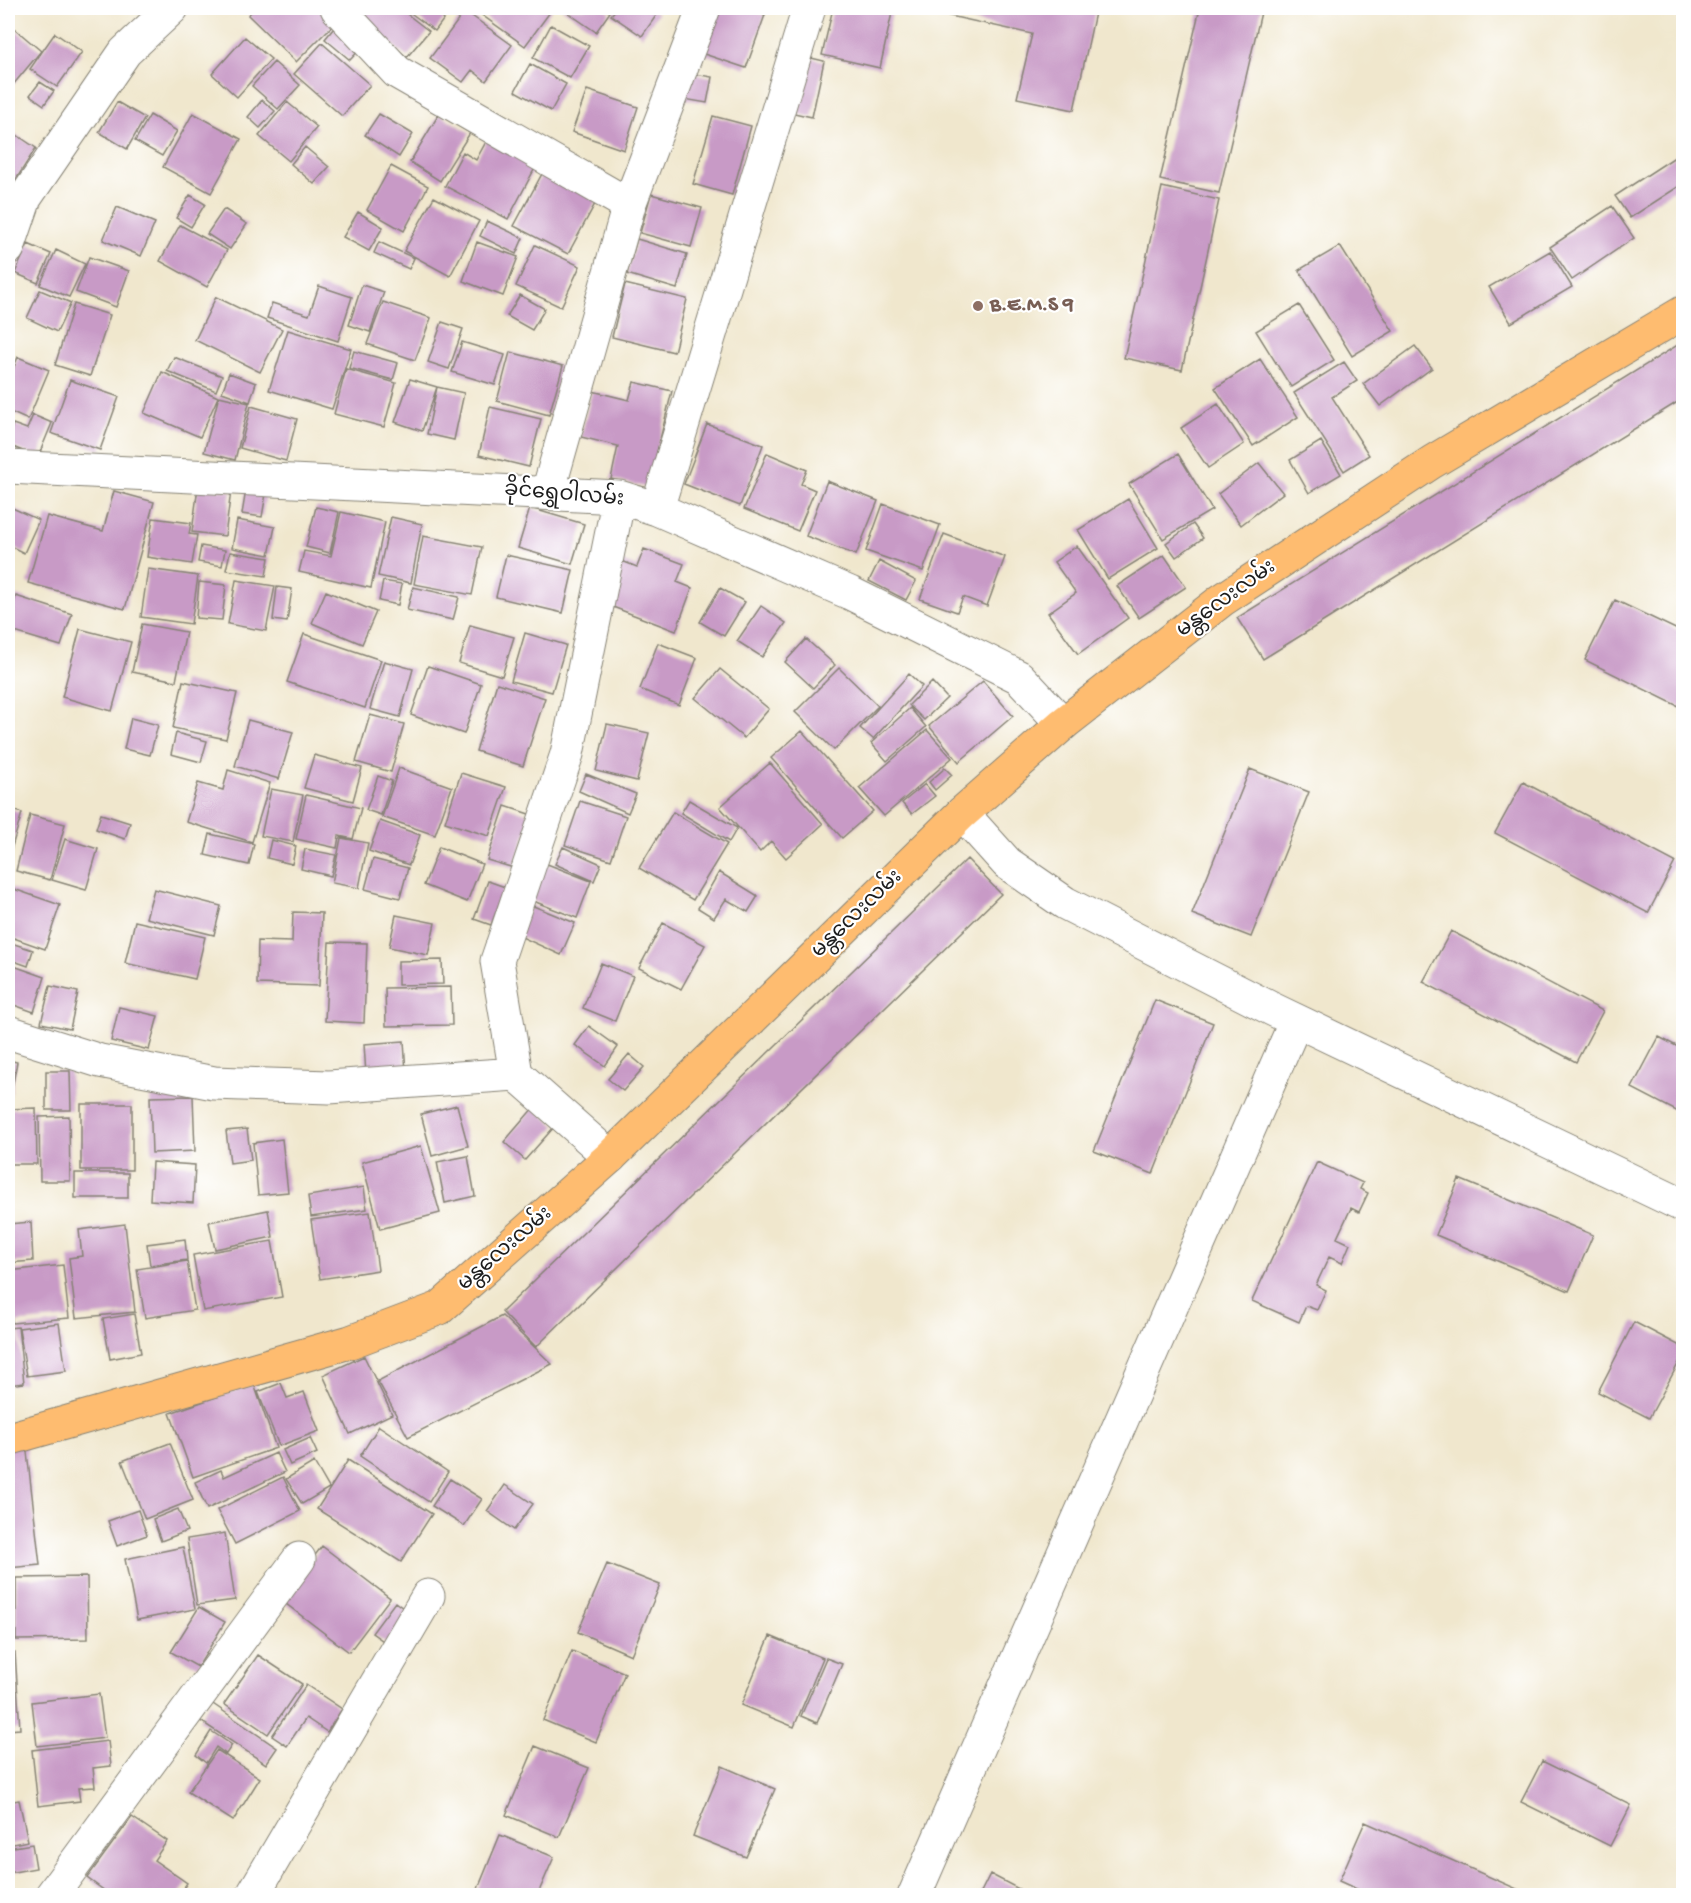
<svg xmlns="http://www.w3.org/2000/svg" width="1691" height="1903" font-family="'Gochi Hand','Noto Sans Myanmar',sans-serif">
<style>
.building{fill:#c89ac6}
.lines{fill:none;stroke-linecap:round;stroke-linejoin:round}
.minor-casing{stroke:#868274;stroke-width:35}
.major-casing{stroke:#868274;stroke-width:35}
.minor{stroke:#fff;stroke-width:33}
.major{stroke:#febc70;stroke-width:33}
.education-dot{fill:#8d6e63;stroke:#fff;stroke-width:2}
.labels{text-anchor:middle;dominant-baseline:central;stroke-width:4.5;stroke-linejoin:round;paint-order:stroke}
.education-label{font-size:21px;font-weight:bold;fill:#785e54;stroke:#fff;text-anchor:start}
.street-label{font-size:21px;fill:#1c1c1c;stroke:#fff}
</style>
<rect width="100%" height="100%" fill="#fff"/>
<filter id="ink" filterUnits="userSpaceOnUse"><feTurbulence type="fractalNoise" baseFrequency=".0167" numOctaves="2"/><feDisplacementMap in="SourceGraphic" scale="12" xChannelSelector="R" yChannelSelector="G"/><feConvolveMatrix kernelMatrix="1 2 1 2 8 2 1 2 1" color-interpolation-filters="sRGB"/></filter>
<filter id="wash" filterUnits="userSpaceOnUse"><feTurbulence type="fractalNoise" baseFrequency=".008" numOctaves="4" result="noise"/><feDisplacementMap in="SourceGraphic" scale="24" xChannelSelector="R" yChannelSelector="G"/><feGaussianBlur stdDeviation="1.35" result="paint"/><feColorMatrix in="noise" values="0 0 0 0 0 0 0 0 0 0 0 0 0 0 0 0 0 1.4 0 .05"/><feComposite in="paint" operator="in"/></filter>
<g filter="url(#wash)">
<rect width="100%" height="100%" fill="#f0e7cd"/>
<g id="blocks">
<path class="building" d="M255,8H325L338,20L296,62L248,15Z
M371,8H399L429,31L407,57L361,20Z
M404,8H452L435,31Z
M472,8H553L525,46Z
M561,8H603L610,12L596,32Z
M617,8H649L658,13L642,36L611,15Z
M714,8H743L765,15L746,68L698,52Z
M833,8H893L880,68L822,55Z
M914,8H1096L1074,110L1017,98L1032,34Z
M1200,8H1262L1219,193L1160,180Z
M465,11L512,45L486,81L472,70L463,82L430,58Z
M8,23L41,51L8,91Z
M338,23L364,45L350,60L325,39Z
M551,25L589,46L570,78L533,58Z
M55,33L82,52L57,87L30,69Z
M245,37L271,59L237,97L212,74Z
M322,43L370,85L342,116L294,74Z
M807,57L824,61L812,117L794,113Z
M274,62L300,85L278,109L252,86Z
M530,64L566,84L551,111L515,91Z
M683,72L712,77L707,103L678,98Z
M40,82L54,91L44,105L30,95Z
M587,90L638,107L624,150L572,132Z
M262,100L275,111L260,128L248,117Z
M117,102L145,118L127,149L99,132Z
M287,102L317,127L289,161L259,136Z
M193,113L241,139L211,193L163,167Z
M379,114L413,134L399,157L365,135Z
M439,114L470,133L440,181L410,162Z
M150,115L177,131L162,156L135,141Z
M713,116L751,126L732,195L693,184Z
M8,129L36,148L8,192Z
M487,140L536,166L508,219L445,186L463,152L476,160Z
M305,147L329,167L314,184L291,164Z
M1684,151V183L1630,218L1615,196Z
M391,166L428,186L404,231L367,210Z
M543,172L597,200L568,254L514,226Z
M1162,187L1219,200L1182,370L1124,358Z
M651,194L702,208L691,247L640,233Z
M190,195L205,204L191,227L176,218Z
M434,197L479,221L450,276L404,251Z
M1612,206L1634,238L1572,280L1550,247Z
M117,207L155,223L141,256L103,240Z
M224,209L247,224L230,249L207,234Z
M358,212L383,227L369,251L343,237Z
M487,221L523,238L516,254L480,236Z
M180,225L227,250L207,287L160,261Z
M637,239L687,254L677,289L627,274Z
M379,242L414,258L409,269L374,253Z
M477,242L518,257L503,296L463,281Z
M28,244L51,254L38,283L15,273Z
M535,245L580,266L561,307L516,286Z
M1340,246L1393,331L1352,356L1299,270Z
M56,250L85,264L69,297L40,285Z
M1550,251L1572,287L1511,323L1489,287Z
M89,257L129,271L116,307L76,292Z
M625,284L687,299L674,352L612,337Z
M362,285L384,292L370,332L349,325Z
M319,286L352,297L338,341L267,318L272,303L309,315Z
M40,290L71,303L57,332L27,318Z
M520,295L545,309L532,330L507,316Z
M216,297L282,329L260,372L195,340Z
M383,302L431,318L415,360L367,344Z
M74,304L110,315L90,376L55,365Z
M1299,305L1334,360L1291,387L1256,331Z
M442,322L463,329L449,369L428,362Z
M288,330L351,349L332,409L269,390Z
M1684,341V398L1263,659L1237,618Z
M462,342L505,355L495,385L452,372Z
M1415,346L1432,368L1380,406L1363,384Z
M354,351L398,363L393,380L349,368Z
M510,352L563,366L549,415L497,401Z
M18,357L49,370L28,420L8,411V382Z
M174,357L222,376L216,391L167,371Z
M1260,359L1298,417L1253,446L1215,388Z
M1344,362L1357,381L1332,397L1369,455L1344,471L1294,393Z
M346,369L396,383L384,427L334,414Z
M162,372L218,397L200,437L144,413Z
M229,373L256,383L250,402L222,392Z
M410,379L437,387L464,393L454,440L427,434L437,387L422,431L395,422Z
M70,380L119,397L100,450L51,433Z
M634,382L672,391L648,488L611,479L618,446L581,437L592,391L629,400Z
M219,396L249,403L235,460L204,452Z
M1218,404L1244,444L1208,468L1181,428Z
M251,406L297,419L286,461L240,448Z
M490,407L541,419L529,467L479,455Z
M33,415L52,423L38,457L8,445V438L13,424L27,429Z
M707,424L763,445L740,506L684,484Z
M1321,441L1341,474L1309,493L1290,460Z
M767,453L807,470L801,484L815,490L798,531L744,509Z
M1178,454L1212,510L1163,539L1129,484Z
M1259,463L1283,493L1241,525L1218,494Z
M827,481L878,501L856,555L806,536Z
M198,487L231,491L225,536L192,532Z
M246,490L266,494L262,517L242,514Z
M114,491L154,502L125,609L28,583L47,516L103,531Z
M1128,499L1158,548L1108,579L1078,530Z
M883,504L940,525L923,571L866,551Z
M8,506L39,520L24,553L8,545Z
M316,507L339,512L330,553L306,547Z
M530,508L584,524L572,564L518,548Z
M341,512L385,522L371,588L299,572L304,551L331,556Z
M391,517L422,524L411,583L378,576Z
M153,518L191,523L189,534L197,535L192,564L147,557Z
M237,520L275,527L269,555L232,548Z
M1193,524L1203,538L1176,557L1166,543Z
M944,534L1005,557L987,606L963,597L957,612L920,599Z
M423,536L482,547L472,595L414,584Z
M201,546L225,550L222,566L198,562Z
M1077,546L1128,618L1078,654L1048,613L1076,593L1054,562Z
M644,549L684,564L677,582L692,588L676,631L605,604L622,561L637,567Z
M230,552L269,558L266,576L226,570Z
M506,555L573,570L563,613L496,597Z
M1164,555L1186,587L1139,618L1117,586Z
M879,561L916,581L906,600L869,581Z
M148,569L198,576L191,624L141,617Z
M236,580L275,586L266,631L228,624Z
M383,581L402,584L398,605L379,601Z
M199,582L226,585L222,620L196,618Z
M277,587L292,589L287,622L273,620Z
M413,587L459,597L453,620L407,610Z
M720,588L745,602L724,636L700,622Z
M326,591L376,612L362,644L312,623Z
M16,596L72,614L61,646L8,630V623Z
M1615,600L1684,633V709L1585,660Z
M761,606L786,623L762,657L737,641Z
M142,624L186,632L176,681L132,672Z
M470,625L514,637L502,676L459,663Z
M80,629L131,642L112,711L62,697Z
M525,633L566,645L552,692L511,681Z
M304,634L381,660L365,708L287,682Z
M806,639L835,665L813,688L785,662Z
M658,643L697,658L679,705L640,689Z
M384,661L413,669L400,717L370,709Z
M428,666L481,684L464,734L411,715Z
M839,668L878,706L834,750L795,712Z
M720,669L769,709L744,738L695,698Z
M909,674L922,686L873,739L860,728Z
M183,681L237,693L226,739L173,728Z
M983,681L1013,716L959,762L929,726Z
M932,682L947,698L924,720L909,705Z
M497,683L545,698L523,766L476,751Z
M910,708L926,727L887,761L871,743Z
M370,715L404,724L391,772L356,762Z
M131,718L158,725L150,755L124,749Z
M248,720L293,732L279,779L235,766Z
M607,724L649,733L637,781L596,771Z
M927,730L952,758L884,816L859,788Z
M802,731L873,811L842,838L771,758Z
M176,733L207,741L201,762L171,754Z
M314,755L362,768L353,801L304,788Z
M770,763L823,824L786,858L771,841L760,852L720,807Z
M399,768L452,787L435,835L382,817Z
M945,768L952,775L935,790L929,782Z
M1250,769L1309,792L1251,937L1192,914Z
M228,770L270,783L252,842L186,822L198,783L223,790Z
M461,773L506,787L489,836L445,822Z
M586,774L636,794L628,813L579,791Z
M378,776L392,781L381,815L366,810Z
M1523,782L1675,862L1648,913L1495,833Z
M925,784L935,796L912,814L902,803Z
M271,789L303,795L293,842L261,836Z
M306,795L361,808L353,839L339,836L337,848L296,839Z
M689,800L737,828L729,842L681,813Z
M580,801L626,816L611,860L565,845Z
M505,806L532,815L514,868L487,860Z
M8,808L22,813L11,850L8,849Z
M673,812L727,844L693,900L639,868Z
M101,814L130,823L125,839L96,829Z
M30,815L65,824L50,880L16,871Z
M380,821L420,835L409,865L369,851Z
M210,834L254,844L249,865L205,855Z
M341,838L368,843L359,888L332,883Z
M65,839L98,849L86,890L52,880Z
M271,840L296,846L292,864L267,858Z
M439,847L482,864L467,902L424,885Z
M563,847L601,864L594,881L555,864Z
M305,849L336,855L331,876L301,869Z
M373,859L408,868L400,898L365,889Z
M967,859L1001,894L536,1347L502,1312Z
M542,862L591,881L577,918L528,899Z
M719,872L758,896L748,912L726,899L714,918L698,908Z
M488,881L505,887L491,925L474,919Z
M8,887L60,905L45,949L8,936Z
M154,889L221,906L214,935L146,918Z
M531,905L575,923L561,955L517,935Z
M293,912L322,913L319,986L257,984L258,941L292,942Z
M396,915L435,923L428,955L389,947Z
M135,921L205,937L195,979L125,963Z
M663,923L705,945L681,989L639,968Z
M1451,931L1603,1011L1576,1062L1423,982Z
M8,942L33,950L28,966L8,959Z
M329,942L367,943L364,1023L325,1021Z
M442,960L443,984L398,985V961Z
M601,963L633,976L615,1021L583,1008Z
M8,964L45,977L34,1012L8,1003Z
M50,986L78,992L70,1029L41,1023Z
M451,987L452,1025L386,1026L385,988Z
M1155,1000L1213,1023L1153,1174L1094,1151Z
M119,1007L158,1016L149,1050L111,1041Z
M589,1026L618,1047L605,1066L575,1045Z
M1659,1037L1684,1050V1115L1632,1088Z
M404,1041L406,1073L366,1075L364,1044Z
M629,1054L644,1067L623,1091L608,1079Z
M8,1060L17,1062L11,1094H8Z
M46,1071H70L71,1110H46Z
M193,1096L195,1151L152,1153L150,1097Z
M81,1104H132V1170H81Z
M457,1105L468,1146L432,1156L421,1114Z
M534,1107L555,1126L525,1160L504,1142Z
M36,1108L37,1164H8V1109Z
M69,1116L70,1181H40L39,1117Z
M247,1129L251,1160L230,1163L226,1131Z
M282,1139L288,1192L258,1195L253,1143Z
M421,1146L440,1213L380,1229L362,1162Z
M468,1156L475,1196L445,1203L437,1162Z
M152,1162L195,1165L193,1203L150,1200Z
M1317,1162L1363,1183L1360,1189L1368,1193L1359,1212L1351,1208L1337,1238L1350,1244L1342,1263L1329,1257L1316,1285L1326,1290L1317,1310L1306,1306L1299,1322L1252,1301Z
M75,1173H128V1198H75Z
M1459,1179L1593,1235L1569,1291L1436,1235Z
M364,1187L367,1209L311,1217L308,1196Z
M268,1210L273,1237L215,1249L209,1222Z
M370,1212L378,1270L320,1279L311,1220Z
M31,1222L33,1261L8,1263V1224Z
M125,1224L135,1312L76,1318L69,1258L82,1256L79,1230Z
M185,1239L187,1260L150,1265L147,1244Z
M272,1241L282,1297L203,1311L193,1255Z
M187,1261L195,1310L145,1318L137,1269Z
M63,1265L69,1318L12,1323L8,1271Z
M134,1314L141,1353L110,1359L103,1319Z
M502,1316L552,1364L408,1437L378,1381Z
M1634,1322L1684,1348V1353L1649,1418L1598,1392Z
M59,1323L66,1371L27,1376L19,1328Z
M18,1327L24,1383L8,1385V1328Z
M364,1356L392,1414L350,1434L323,1375Z
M281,1383L287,1398L304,1392L319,1431L279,1446L258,1392Z
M254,1384L276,1448L193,1477L170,1413Z
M379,1426L448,1472L429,1502L360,1456Z
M310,1438L317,1453L290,1465L283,1450Z
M26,1443L40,1565L8,1568V1445Z
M170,1443L193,1500L145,1519L122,1461Z
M276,1453L285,1472L207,1509L195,1482L221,1470L224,1477Z
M348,1460L432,1514L401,1562L317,1509Z
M314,1462L329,1488L302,1504L286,1479Z
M283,1477L300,1511L235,1544L217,1510Z
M450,1479L482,1499L464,1526L432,1506Z
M505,1485L533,1504L514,1530L487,1511Z
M178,1509L187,1531L161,1541L153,1519Z
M138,1510L147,1535L117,1546L108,1521Z
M225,1533L235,1600L197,1605L187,1539Z
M322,1546L390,1598L349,1652L281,1600Z
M183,1547L195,1609L137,1620L125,1559Z
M607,1564L660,1585L631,1655L578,1632Z
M87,1577L88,1639L16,1640V1578Z
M395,1602L411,1614L389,1645L372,1633Z
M199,1607L225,1622L198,1667L171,1652Z
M770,1636L823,1658L794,1727L741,1705Z
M572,1651L625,1673L596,1742L543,1720Z
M8,1652H15L20,1729L8,1730Z
M258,1655L302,1684L268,1734L224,1704Z
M826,1658L842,1664L817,1723L801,1716Z
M306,1685L342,1709L327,1732L306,1718L287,1746L272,1736Z
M99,1694L105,1738L37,1746L32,1702Z
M210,1702L277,1748L266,1764L199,1720Z
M211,1731L232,1745L226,1754L216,1747L206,1763L196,1755Z
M108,1741L111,1766L93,1768L95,1787L78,1788L80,1801L38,1806L32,1750Z
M535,1746L589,1768L559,1837L506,1815Z
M217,1750L260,1778L233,1821L188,1792Z
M1542,1761L1631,1805L1610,1846L1521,1802Z
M722,1766L775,1789L746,1857L693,1836Z
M19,1800L28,1841L8,1845V1802Z
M132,1817L167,1841L154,1860L187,1883L178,1896H112L87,1878Z
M1365,1822L1533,1896H1372L1339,1881Z
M500,1835L554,1857L537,1896H475Z
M32,1844L36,1868L8,1873V1848Z
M990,1874L1032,1896H979Z"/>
</g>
</g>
<g filter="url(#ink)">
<use href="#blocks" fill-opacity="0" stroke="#868274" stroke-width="1.5"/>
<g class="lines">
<defs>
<path id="minor" d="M337,8L397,72L629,205
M8,248L25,198L125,52L172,8
M8,467L619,497L657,509L850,593L1019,677L1063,724
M548,492L629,205L704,8
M657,509L809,8
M962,813L1007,863L1065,903L1272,1009L1684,1206
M8,1032L100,1061L214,1083L329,1087L516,1074L610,1157
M516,1074L497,961L567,754L619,497
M51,1896L299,1559
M252,1896L428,1596
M914,1896L1296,1021"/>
<path id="major" d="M8,1439L350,1342L440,1308L610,1157L962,813L1063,724L1222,600L1432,462L1684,312"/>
</defs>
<use href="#minor" class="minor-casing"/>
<use href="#major" class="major-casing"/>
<use href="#minor" class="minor"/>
<use href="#major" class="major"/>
</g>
</g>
<circle class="education-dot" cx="978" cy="306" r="6"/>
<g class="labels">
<g class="education-label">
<text x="990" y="306">B.E.M.S 9</text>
</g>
<g class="street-label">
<text transform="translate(564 496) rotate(5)">ခိုင်ရွှေဝါလမ်း</text>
<text transform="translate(1227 600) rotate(-36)">မန္တလေးလမ်း</text>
<text transform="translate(858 915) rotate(-44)">မန္တလေးလမ်း</text>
<text transform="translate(506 1250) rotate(-41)">မန္တလေးလမ်း</text>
</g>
</g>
<rect width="1691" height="1903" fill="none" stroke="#fff" stroke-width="30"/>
</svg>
